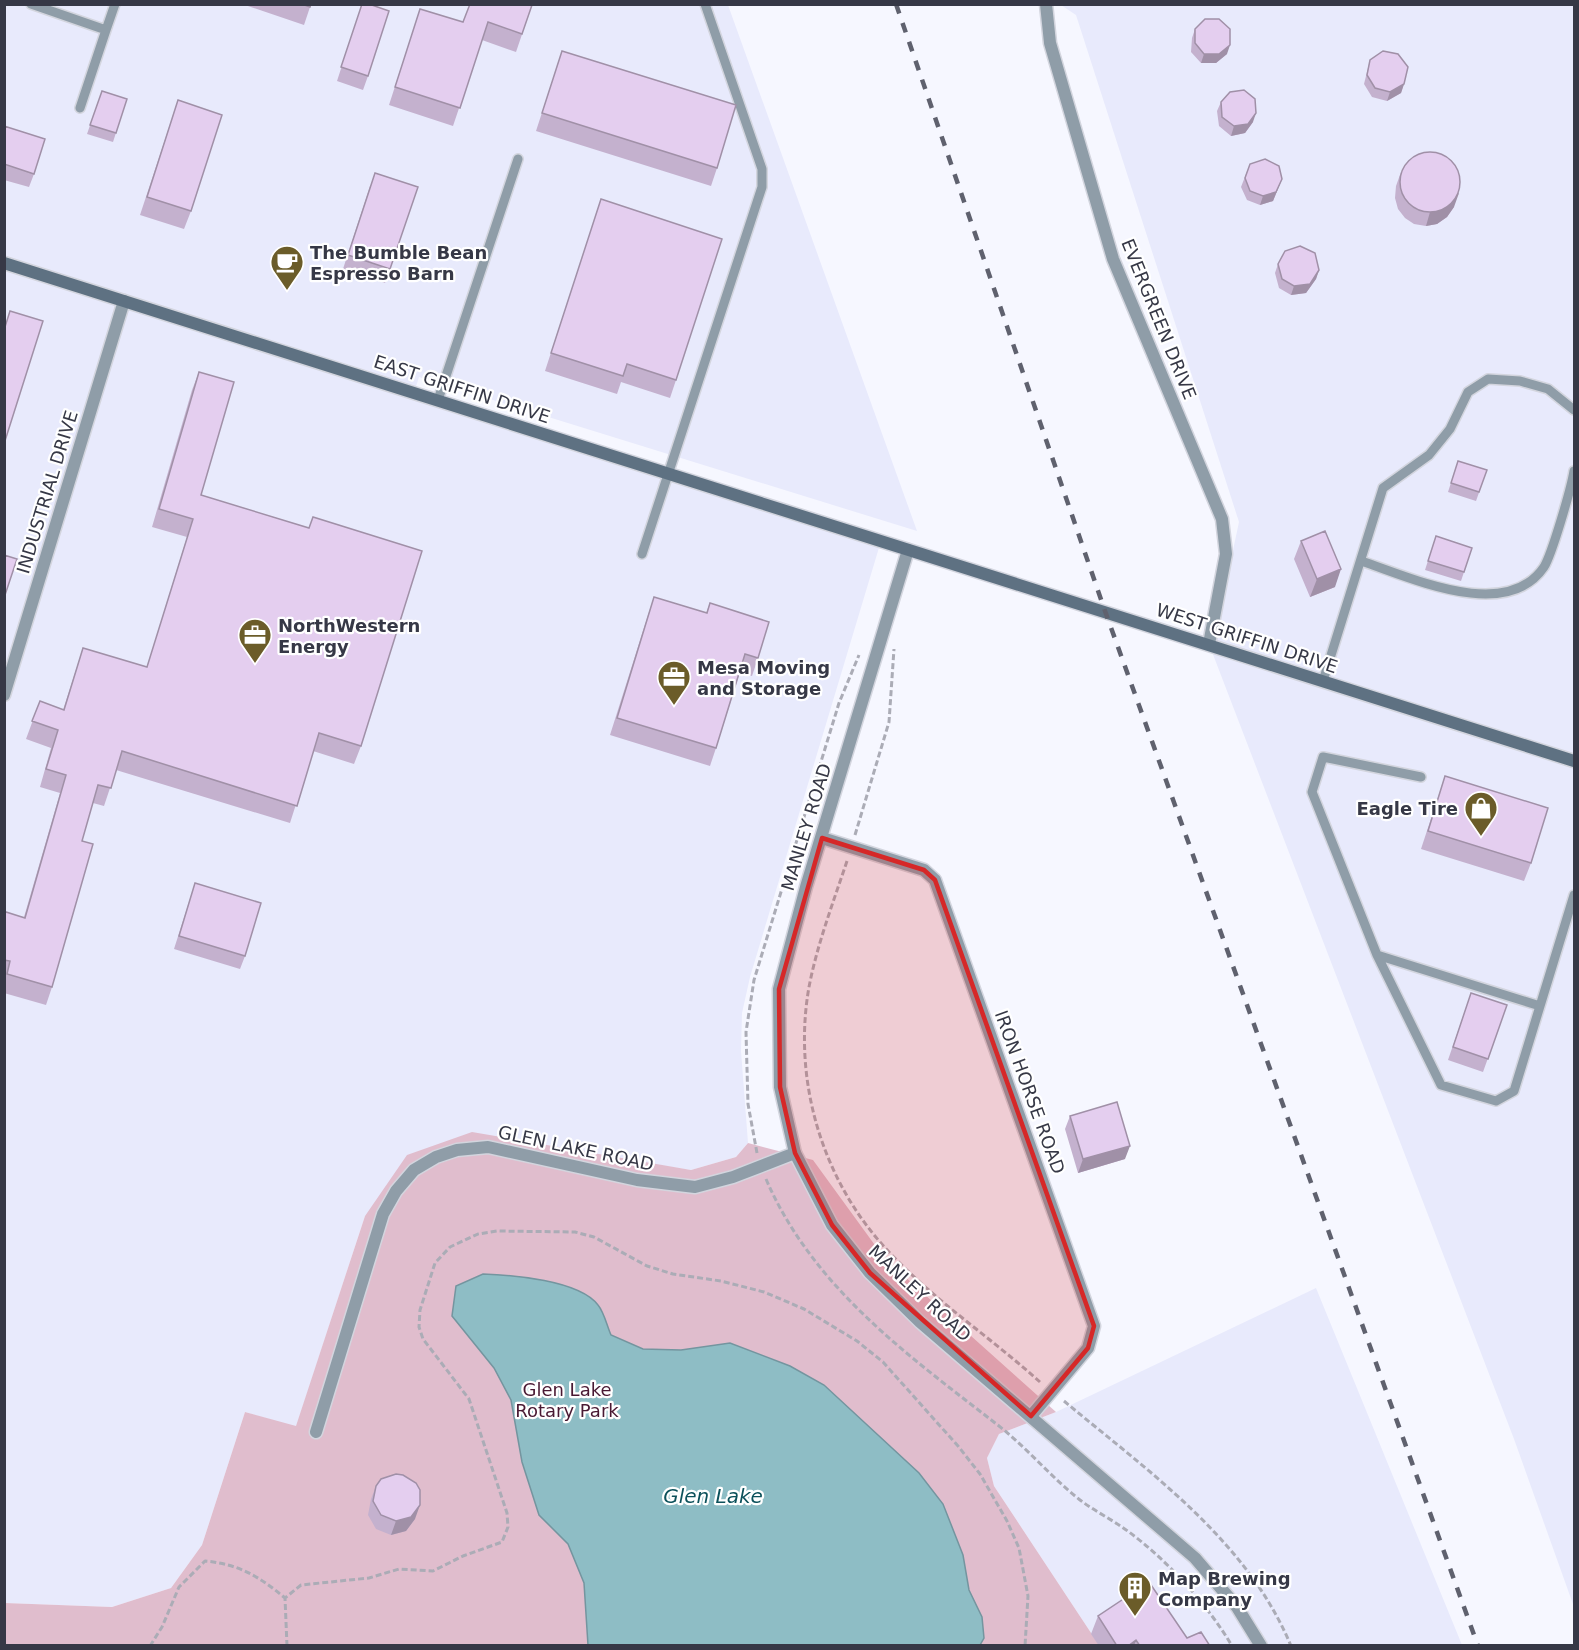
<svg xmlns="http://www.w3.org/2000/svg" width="1579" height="1650" font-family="'DejaVu Sans',sans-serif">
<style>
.built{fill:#e8eafc}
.green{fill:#e0bdcd}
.water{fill:#8ebdc5;stroke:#74959f;stroke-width:1.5}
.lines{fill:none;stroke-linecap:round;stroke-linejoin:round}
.service-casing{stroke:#d3d5de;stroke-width:12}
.minor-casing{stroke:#d3d5de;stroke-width:15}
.tertiary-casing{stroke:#d3d5de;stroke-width:15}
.secondary-casing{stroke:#d3d5de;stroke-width:15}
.path{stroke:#abacb6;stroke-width:3;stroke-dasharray:6 3;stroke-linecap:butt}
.service{stroke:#8f9da8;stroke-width:9}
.minor{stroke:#8f9da8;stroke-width:12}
.tertiary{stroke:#8f9da8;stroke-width:12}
.secondary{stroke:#5e7182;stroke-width:12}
.rail{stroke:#5f616e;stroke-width:4.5;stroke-dasharray:10 10;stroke-linecap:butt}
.wall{fill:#c4b1ce}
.shaded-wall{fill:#a090a7}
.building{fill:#e4ceef;stroke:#a090a7;stroke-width:1.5}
.marked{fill:#d62828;fill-opacity:0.2;stroke:#d62828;stroke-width:4.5;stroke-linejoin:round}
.labels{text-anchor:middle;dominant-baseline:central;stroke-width:4.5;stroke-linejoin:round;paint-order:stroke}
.poi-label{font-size:18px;font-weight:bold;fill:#363846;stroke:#fff;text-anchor:start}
.street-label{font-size:18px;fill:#363846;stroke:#fff}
.park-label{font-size:18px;fill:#491933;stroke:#fff}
.water-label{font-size:20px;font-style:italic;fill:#0c515b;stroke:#fff}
</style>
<rect width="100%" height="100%" fill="#f6f7ff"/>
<path class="built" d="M5,5H728L917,531L419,377L414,393L881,541L750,977L742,1013L741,1051L748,1143L736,1157L691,1170L617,1159L365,1216L296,1427L245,1412L202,1545L171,1588L112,1607L5,1603Z
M1061,5H1574V1607L1514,1439L1209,644L1226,583L1239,522L1076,15Z
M1316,1288L1462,1645H1099L994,1486L987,1458L999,1434L1056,1412Z"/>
<path class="green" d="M472,1132L691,1170L736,1157L748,1143L813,1160L885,1259L1056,1412L999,1434L987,1458L994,1486L1099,1645L5,1646V1603L112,1607L171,1588L202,1545L245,1412L296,1426L365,1216L407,1155Z"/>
<path class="water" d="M483,1274C512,1275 579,1280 598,1305C604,1312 607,1326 611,1335L643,1349L681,1350L730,1343L790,1366L824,1385L919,1473L943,1504L963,1555L969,1590L982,1617L984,1638L980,1645H588L584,1583L568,1544L539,1515L522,1462L511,1400L494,1368L452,1316L456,1286Z"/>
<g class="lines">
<defs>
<path id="service" d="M31,4L106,30L115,4
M80,108L106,30
M438,400L518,159
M642,554L762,187V169L705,4
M1361,561C1410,577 1506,623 1544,567C1552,554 1571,489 1574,471
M1323,681L1383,488L1429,455L1450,429L1468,392L1488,379L1520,381L1548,389L1574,410
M1421,777L1323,757L1312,792L1377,955L1441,1085L1496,1101L1514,1091L1574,895
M1377,955L1540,1006"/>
<path id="minor" d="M1046,4L1050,43L1113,259L1222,519L1226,554L1209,644
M4,695L124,301
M822,838L924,870L935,880L1094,1326L1088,1348L1031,1416
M316,1432L383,1214L396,1191L414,1170L436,1157L457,1150L488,1147L637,1180L695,1187L733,1177L795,1153"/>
<path id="tertiary" d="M908,550L806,887L779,989L780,1087L795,1153L832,1225L870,1273L920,1322L1195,1558L1237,1607L1261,1646"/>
<path id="secondary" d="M4,263L1574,761"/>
</defs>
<use href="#service" class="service-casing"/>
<use href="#minor" class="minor-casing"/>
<use href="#tertiary" class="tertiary-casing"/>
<use href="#secondary" class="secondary-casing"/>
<path class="path" d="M855,835L889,722L894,649
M847,861C833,903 817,945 809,987C793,1077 820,1173 880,1242C926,1295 988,1335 1040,1382
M757,1153L748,1104L746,1032L754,980L839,703L859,655
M766,1179C813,1288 909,1356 999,1426C1028,1449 1051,1477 1080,1500C1096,1512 1113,1520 1129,1532C1167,1560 1208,1605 1232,1646
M1064,1401C1149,1472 1247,1540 1291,1646
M150,1646L162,1627L179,1587L205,1561C239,1564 260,1577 285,1598
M287,1646L285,1598L301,1585L369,1578L399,1569L433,1571L463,1556L502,1542L508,1527L507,1513L469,1399L423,1339L419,1327L420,1310L435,1263L450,1247L478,1234L497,1231L575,1232L594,1237L647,1266L673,1274L721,1281L764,1292L804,1309L857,1341L883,1362L958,1446L980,1474L1007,1521L1019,1548L1028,1596L1025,1646"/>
<use href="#service" class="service"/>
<use href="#minor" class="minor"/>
<use href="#tertiary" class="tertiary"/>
<use href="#secondary" class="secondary"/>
<path class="rail" d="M896,4L1105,611L1478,1646"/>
</g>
<path class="wall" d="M242,4H311L304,25Z
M362,4L368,76L363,90L337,81Z
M532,5L516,52L482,40L453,126L389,105L420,9L463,22Z
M1195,29L1227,54L1216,63H1201L1191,52L1192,38Z
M562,51L717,168L711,186L536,131Z
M1370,60L1404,84L1401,93L1387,101L1372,97L1364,84Z
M102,91L127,99L113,142L87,134Z
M178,100L191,211L184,229L140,215Z
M1221,102L1253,122L1245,133L1231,136L1219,126L1217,111Z
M4,126L34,174L29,187L4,180Z
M1250,164L1282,179L1273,201L1260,205L1247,200L1241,187Z
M1401,172L1454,207L1447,217L1437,224L1426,226L1414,224L1405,218L1398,209L1395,198L1396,186Z
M370,186L390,269L385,283L343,269Z
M601,199L676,380L670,398L621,382L617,394L545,371Z
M1278,264L1319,270L1316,279L1306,293L1291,295L1279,288L1275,273Z
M199,372L201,495L309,528L313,517L361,746L354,764L313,751L290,823L116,770L104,806L93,803L82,841L52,987L46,1005L4,993V915L24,917L60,793L40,787L51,748L26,739L40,701L63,710L83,648L147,667L187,537L152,527L192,390Z
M1458,461L1487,470L1476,501L1448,492Z
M1436,536L1472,548L1461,581L1425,570Z
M1301,541L1335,587L1310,597L1294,559Z
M654,597L706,613L710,603L758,658L752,676L740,672L716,748L710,766L610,735L648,615Z
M1445,776L1531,863L1524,881L1421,849Z
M195,883L245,956L240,969L174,949Z
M1471,993L1507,1005L1483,1072L1448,1060Z
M1070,1116L1125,1159L1078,1173L1065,1129Z
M376,1486L415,1519L406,1531L391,1535L376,1529L368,1515L371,1499Z
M1098,1616L1187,1638L1210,1646H1099L1091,1634Z"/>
<path class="shaded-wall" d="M1230,45L1227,54L1216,63H1201L1204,54Z
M1404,84L1401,93L1387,101L1390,92Z
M1256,113L1253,122L1245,133L1231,136L1234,126Z
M1282,179L1273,201L1260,205L1263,196Z
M1459,193L1454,207L1447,217L1437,224L1426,226L1430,212Z
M1319,270L1316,279L1306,293L1291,295L1294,286Z
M1341,569L1335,587L1310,597L1317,579Z
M1130,1146L1125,1159L1078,1173L1083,1159Z
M420,1505L415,1519L406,1531L391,1535L396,1521Z
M1136,1640L1134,1646H1128Z"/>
<path class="building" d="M302,4H311L310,7Z
M362,4H369L389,11L368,76L341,67Z
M470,4L532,5L522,34L488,22L460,108L395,87L420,9L463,22Z
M1205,19H1219L1230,29V45L1219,54H1204L1195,43V29Z
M562,51L736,105L717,168L542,113Z
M1383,51L1398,54L1408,67L1404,84L1390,92L1375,88L1367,75L1370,60Z
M1244,90L1255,99L1256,113L1248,124L1234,126L1222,117L1221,102L1230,92Z
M102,91L127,99L116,133L90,125Z
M178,100L222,115L191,211L147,197Z
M4,126L45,139L34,174L4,164Z
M1400 182a30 30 0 1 1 60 0a30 30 0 1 1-60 0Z
M1265,159L1279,166L1282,179L1276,192L1263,196L1250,191L1245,178L1250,164Z
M375,173L418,187L390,269L348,255Z
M601,199L722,239L676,380L627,364L623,376L551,353Z
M1300,246L1315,253L1319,270L1310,284L1294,286L1282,279L1278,264L1285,251Z
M10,311L43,321L4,444V330Z
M199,372L234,382L201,495L309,528L313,517L422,551L361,746L319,733L297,806L122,751L111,788L98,785L82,841L93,844L52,987L7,974L10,961L4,960V916L6,912L25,918L66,775L46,769L58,730L32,721L40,701L64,710L83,648L147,667L193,519L159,509Z
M1458,461L1487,470L1479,492L1451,483Z
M1325,531L1341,569L1317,579L1301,541Z
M1436,536L1472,548L1464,572L1428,561Z
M4,555L17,559L4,598Z
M654,597L707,613L710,603L769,622L758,658L745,654L716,748L617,718Z
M1445,776L1548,808L1531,863L1428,831Z
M195,883L261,903L245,956L179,936Z
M1471,993L1507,1005L1488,1059L1453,1047Z
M1117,1102L1130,1146L1083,1159L1070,1116Z
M396,1474L403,1475L416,1483L420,1490V1505L411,1517L396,1521L381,1515L373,1501L376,1486L381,1479Z
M1149,1582L1187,1638L1201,1632L1210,1646H1140L1136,1640L1128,1646H1117L1098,1616Z"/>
<path class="marked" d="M822,838L924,870L935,880L1094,1326L1088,1348L1031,1416L870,1273L832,1225L795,1153L780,1087L779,989Z"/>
<defs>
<symbol id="cafe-pin" viewBox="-11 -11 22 30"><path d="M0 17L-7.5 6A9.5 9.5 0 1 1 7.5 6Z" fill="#6b5c29" stroke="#fff"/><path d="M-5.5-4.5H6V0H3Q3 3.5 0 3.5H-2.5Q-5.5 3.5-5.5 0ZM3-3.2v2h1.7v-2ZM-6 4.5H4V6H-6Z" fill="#fff"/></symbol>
<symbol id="office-pin" viewBox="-11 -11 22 30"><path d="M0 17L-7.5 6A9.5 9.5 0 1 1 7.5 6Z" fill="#6b5c29" stroke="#fff"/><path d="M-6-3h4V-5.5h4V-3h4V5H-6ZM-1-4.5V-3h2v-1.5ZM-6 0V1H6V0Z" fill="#fff"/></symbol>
<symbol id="shop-pin" viewBox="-11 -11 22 30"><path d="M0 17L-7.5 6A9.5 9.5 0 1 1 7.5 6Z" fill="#6b5c29" stroke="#fff"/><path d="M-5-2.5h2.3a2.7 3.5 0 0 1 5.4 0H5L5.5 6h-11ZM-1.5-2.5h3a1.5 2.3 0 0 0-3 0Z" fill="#fff"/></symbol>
<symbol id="building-pin" viewBox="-11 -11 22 30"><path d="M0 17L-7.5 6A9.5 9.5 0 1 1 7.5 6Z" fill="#6b5c29" stroke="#fff"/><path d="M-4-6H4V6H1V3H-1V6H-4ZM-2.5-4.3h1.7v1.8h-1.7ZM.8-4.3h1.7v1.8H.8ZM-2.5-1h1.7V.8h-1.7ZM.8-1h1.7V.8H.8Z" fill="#fff"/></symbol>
</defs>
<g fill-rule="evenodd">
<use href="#cafe-pin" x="268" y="243" width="38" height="52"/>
<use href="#office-pin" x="236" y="616" width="38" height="52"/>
<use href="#office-pin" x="655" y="658" width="38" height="52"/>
<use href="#shop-pin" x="1462" y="789" width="38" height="52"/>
<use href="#building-pin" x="1116" y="1569" width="38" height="52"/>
</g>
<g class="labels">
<g class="poi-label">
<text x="310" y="252">The Bumble Bean<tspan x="310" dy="21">Espresso Barn</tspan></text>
<text x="278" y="625">NorthWestern<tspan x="278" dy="21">Energy</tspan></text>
<text x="697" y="667">Mesa Moving<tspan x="697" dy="21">and Storage</tspan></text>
<text x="1458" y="808" text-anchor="end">Eagle Tire</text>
<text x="1158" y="1578">Map Brewing<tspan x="1158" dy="21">Company</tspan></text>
</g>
<g class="street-label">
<text transform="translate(1159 319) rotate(68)">EVERGREEN DRIVE</text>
<text transform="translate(462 389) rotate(18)">EAST GRIFFIN DRIVE</text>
<text transform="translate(47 492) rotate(-73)">INDUSTRIAL DRIVE</text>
<text transform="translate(1247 638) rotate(18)">WEST GRIFFIN DRIVE</text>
<text transform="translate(806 827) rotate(-73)">MANLEY ROAD</text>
<text transform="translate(1030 1092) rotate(70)">IRON HORSE ROAD</text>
<text transform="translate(576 1148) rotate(12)">GLEN LAKE ROAD</text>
<text transform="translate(920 1293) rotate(43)">MANLEY ROAD</text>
</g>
<g class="park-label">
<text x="567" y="1389">Glen Lake<tspan x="567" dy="21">Rotary Park</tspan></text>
</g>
<g class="water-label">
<text x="713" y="1496">Glen Lake</text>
</g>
</g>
<rect width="1579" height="1650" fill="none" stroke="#363846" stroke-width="12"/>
</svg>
